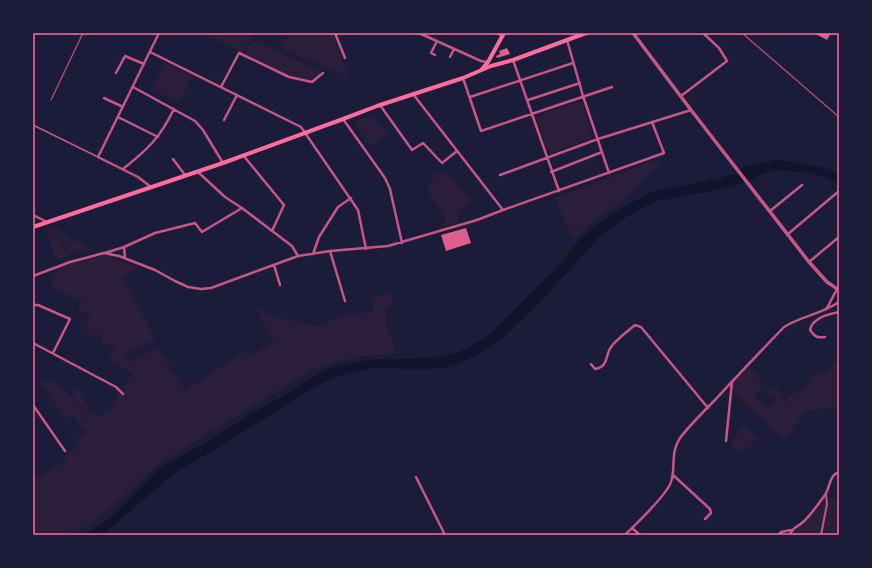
<svg xmlns="http://www.w3.org/2000/svg" width="872" height="568" font-family="Helvetica,sans-serif">
<style>
.green{fill:#2a1e3b}
.water{fill:#12122b}
.building{fill:#dd5f8e}
.lines{fill:none;stroke-linecap:round;stroke-linejoin:round}
.service{stroke:#c65784;stroke-width:1.5}
.pedestrian{stroke:#c65784;stroke-width:2}
.minor{stroke:#c65784;stroke-width:2.5}
.tertiary{stroke:#c65784;stroke-width:3.5}
.secondary{stroke:#ff6b9d;stroke-width:4}
.rail{stroke:#a44b75;stroke-width:1.5}
.neatline{fill:none;stroke:#ff6b9d;stroke-width:1.5}
</style>
<rect width="100%" height="100%" fill="#1b1b3a"/>
<path class="green" d="M202,33H253L257,35L247,45L243,53Z
M290,33H332L349,77L278,47Z
M257,41L323,73L312,82L289,77L244,55C247,48 249,43 257,41Z
M165,62L192,76L179,103L152,89Z
M577,102L583,103L592,134L590,139L555,152L547,149L537,119L539,115Z
M373,115L388,134L371,147L356,126L354,122Z
M658,159L660,163C647,176 634,190 620,202C604,214 588,225 573,239L555,198Z
M448,172L472,201L460,212L458,223L443,227L445,218L426,189L434,181L430,176Z
M52,225L78,243L83,242L86,249L69,255L63,241L48,227Z
M45,227C54,234 67,244 67,257L56,261Z
M103,254L139,267L123,278L155,339L126,354L129,362L157,348L185,390L248,349L252,356L274,341L255,308L284,319L317,326L345,315L372,312L373,298L390,292L394,303C379,312 387,325 392,338C393,343 395,349 396,354C368,353 340,360 313,369L162,462C129,485 102,529 61,535C52,536 42,535 33,535V476L40,477L67,459L66,456L80,445L76,439L85,433L72,415L65,419L43,384L37,387C45,375 58,385 67,391V393L74,398L87,419L89,420L91,418H88C84,410 74,399 72,391L74,388L83,393L81,397L85,399L83,402L88,405L87,409L102,417L105,410L109,412L119,394L121,395L132,373L108,361L115,348L102,341L100,333L97,338L84,332L91,317L78,310L82,302L50,285L54,277L51,275L57,271V268L91,256Z
M839,359V410C824,405 821,411 807,411L783,440L762,420L764,419L762,417L761,419L732,391L733,381L748,366L752,371H755L761,382V389L755,396L765,406L766,405L768,408L776,399L775,397L772,399L766,392L772,387L774,389L776,386L788,405V397L794,393L806,389C811,377 811,372 825,372Z
M743,427H746L757,438L750,445L752,447L750,449L747,446L742,451L744,453C737,453 733,447 729,443Z
M826,494L828,504L831,498H839V535H790L792,529L802,523Z"/>
<path class="water" d="M778,160L819,167L839,173V183L813,173L781,170L771,171L732,187L656,201L626,217L601,235L541,301L505,336L479,354L452,366L443,368L422,369L376,368L360,370L330,379L310,390L219,447L173,474L103,535H83L88,533L108,520L158,470L168,463L206,443L251,414L280,398L321,372L337,366L370,360L430,358L447,355L459,352L487,337L556,269L579,240L603,220L638,199L652,192L720,178L735,174L742,168L756,164Z"/>
<path class="building" d="M814,33H831L827,40Z
M507,48L510,54L497,58L496,56L500,54L499,51Z
M466,228L471,243L446,251L441,235Z"/>
<g class="lines">
<path class="service" d="M33,125L98,157"/>
<path class="pedestrian" d="M821,535L827,504L826,494"/>
<path class="minor" d="M335,33L345,58
M419,33L481,61L487,62
M497,33L502,36
M567,40L583,96L609,173
M150,52L301,127L358,210L366,249
M435,55L431,53L437,41
M450,57L454,49
M513,60L559,191
M116,73L125,56L144,64
M463,78L481,131L612,87
M133,87L195,121L203,130L223,163
M221,87L239,53L289,77L312,82L323,73
M413,94L503,210
M681,96L727,61L719,48L703,33
M470,97L573,63
M104,98L123,107
M528,100L580,83
M380,105L412,150L423,143L442,163L457,151
M118,117L158,137
M343,119L385,178L390,189L402,243
M224,120L237,95
M243,155L284,205L272,231
M173,159L185,175
M123,169C147,150 160,138 174,109
M198,172L225,197L242,208L292,246L298,256
M551,172L602,152
M500,175L598,139L691,110
M151,187L138,177L98,157L159,33
M770,211L802,185
M33,215L47,222
M788,234L839,191
M124,247L155,233L195,223L202,232L242,208
M330,251L345,301
M105,253L124,247L125,258
M313,254L319,237L338,207L351,198
M809,262L839,237
M274,265L280,285
M33,276L70,262L104,253L119,256L155,270L175,281L188,287L201,289L211,288L298,256L330,251L388,246L477,220L503,210L664,153L652,122
M33,305H38L70,319L53,353
M827,308L837,289
M825,337C817,338 815,337 810,330C812,319 828,314 839,312
M33,343L116,387L123,394
M591,364L595,369C609,367 605,355 611,347C617,339 627,332 635,325L641,327L708,408
M33,405L65,451
M726,441L732,382
M673,475L710,509L711,513L705,519
M416,477L445,535
M632,528L640,535
M625,535C636,524 667,495 671,482C676,468 670,452 680,438C690,425 703,412 715,400C738,375 761,351 784,327C801,316 822,314 839,302
M779,535L781,532L791,530
M790,535C793,526 797,528 803,522C811,515 818,504 825,495C830,488 829,475 839,472"/>
<path class="tertiary" d="M633,33L691,110L809,262L827,282L839,290"/>
<path class="secondary" d="M482,69L488,62L504,33
M33,227L223,163L343,119L377,106L463,78L491,66L513,60L586,33"/>
<path class="rail" d="M742,33L839,117
M51,100L83,33"/>
</g>
<rect width="872" height="568" fill="none" stroke="#1b1b3a" stroke-width="68"/>
<rect x="34" y="34" width="804" height="500" class="neatline"/>
</svg>
